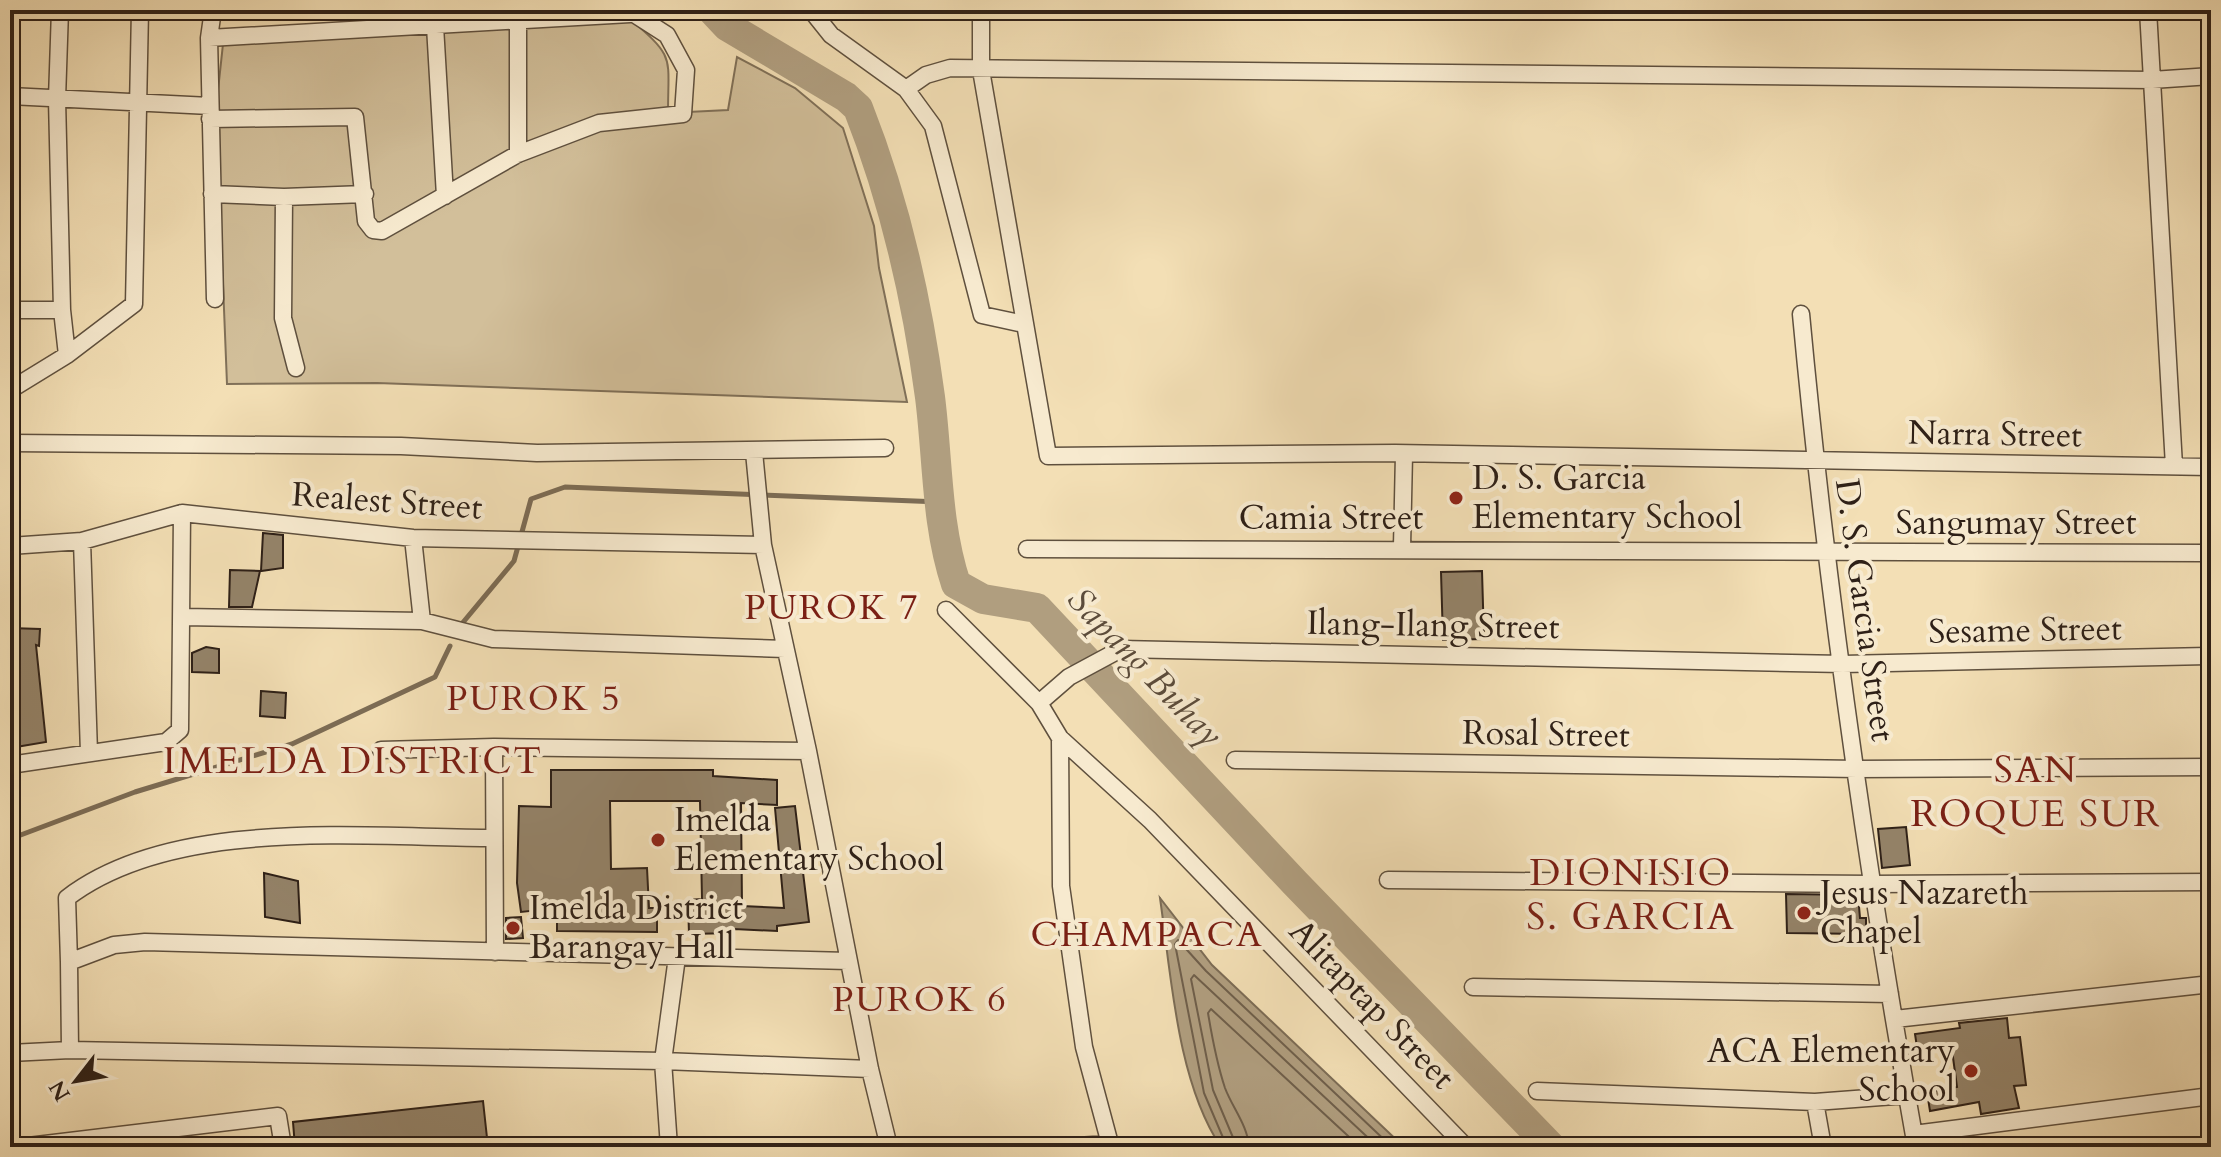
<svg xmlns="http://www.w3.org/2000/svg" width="2221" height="1157" font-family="Cardo,serif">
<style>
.green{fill:#d2bf9a;stroke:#807058;stroke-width:2}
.water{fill:#b09e7f;stroke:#7c6c55;stroke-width:2}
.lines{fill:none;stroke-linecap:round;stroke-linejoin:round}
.shore{stroke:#6f5f4b;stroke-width:2}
.stream{stroke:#7c6c55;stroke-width:5}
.river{stroke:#b09e7f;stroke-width:30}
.building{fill:#948369;stroke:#2e2017;stroke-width:2}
.minor-casing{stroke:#5f503e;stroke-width:19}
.minor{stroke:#f7eacf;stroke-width:16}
.poi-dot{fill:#8f2418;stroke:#f7eacf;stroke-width:3}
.labels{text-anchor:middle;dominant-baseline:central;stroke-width:8;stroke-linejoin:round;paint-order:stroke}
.street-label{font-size:34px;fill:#2e2017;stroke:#f7eacf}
.poi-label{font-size:34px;fill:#2e2017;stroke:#f7eacf;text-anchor:start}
.neighbourhood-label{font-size:36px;letter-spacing:2px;fill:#7a1f14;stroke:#f7eacf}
.water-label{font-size:36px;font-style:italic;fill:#5c4c3b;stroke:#f7eacf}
.quarter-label{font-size:38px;letter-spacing:2px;fill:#7a1f14;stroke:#f7eacf}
</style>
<rect width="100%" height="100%" fill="#f3dfb5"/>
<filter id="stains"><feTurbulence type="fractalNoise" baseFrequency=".0025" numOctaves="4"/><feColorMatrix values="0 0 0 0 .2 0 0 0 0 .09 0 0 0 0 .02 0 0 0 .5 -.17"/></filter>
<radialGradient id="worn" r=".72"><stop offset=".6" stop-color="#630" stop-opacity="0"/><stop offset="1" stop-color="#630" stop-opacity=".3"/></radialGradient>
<path class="green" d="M630,19C676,58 668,56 668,113L728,110L737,57L795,88L843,128L874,226L879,268L907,402L377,383L227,384L216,109L223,44Z"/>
<path class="water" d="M1160,898L1212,965L1404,1147H1221C1177,1082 1171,974 1160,898Z"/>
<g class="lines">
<path class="shore" d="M1227,1147L1204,1093L1175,944L1178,940L1206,971L1392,1147
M1237,1147L1213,1090L1191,979L1194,975L1378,1147
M1249,1147C1248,1126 1232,1107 1225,1088C1217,1064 1212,1037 1208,1013L1211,1009L1360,1147"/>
<path class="stream" d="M460,626L514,561L531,499L565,487L940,502
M10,839L135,792L292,744L435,677L450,646"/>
<path class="river" d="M712,10L727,26L846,97L858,108C894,199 917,299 930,397C938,460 936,524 956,584L983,599L1037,608L1295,883L1551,1147"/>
</g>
<path class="building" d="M263,533L283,535V568L261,571Z
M230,570L260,571L252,607H229Z
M1482,571L1484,639L1443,640L1441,572Z
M10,628L40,629L39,646L36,645L46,742L10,748Z
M206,647L219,649V673L192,672V653Z
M261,691L286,693L285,718L260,716Z
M551,770H713V776L777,780V805L741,803L742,906L784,908L775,808L795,806L809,922L777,926V931L734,929V933L689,934L688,900L702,899L700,801H610L611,869L647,868L649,908H657V932L557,931V908L521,912L517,883L519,806L551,807Z
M1906,827L1910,865L1882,868L1878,829Z
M264,873L298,881L300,923L265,917Z
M1786,894L1858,895L1860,918H1866V934L1787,933Z
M521,917L523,938L506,939V918Z
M2007,1018L2009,1038L2020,1037L2026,1085L2014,1086L2019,1108L1981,1114L1979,1102L1930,1111L1927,1092L1957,1087L1952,1050L1918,1054L1915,1034L1960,1028L1959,1023Z
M483,1101L488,1147H295L293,1122Z"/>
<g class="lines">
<defs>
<path id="minor" d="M60,10L57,99L62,310L67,355
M213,10L209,38L215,299
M811,10L831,35L906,89L933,126L982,315L1024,324
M981,10V70L1048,456L1395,453L2211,467
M2148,10L2174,466
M518,21V154
M435,26L445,196
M209,38L630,14
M906,89L926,75L950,68L2152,80L2211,76
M10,96L210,106
M210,119L355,117L366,221L373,230L382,231L518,154L599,123L683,114L686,70L667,35L628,10
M212,194L284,197L365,194
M284,197L283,318L296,368
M10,310H62
M1801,314C1827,593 1867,872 1916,1147
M10,390L67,355L134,304L140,10
M10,443L401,446L537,453L885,448
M754,452L763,545L808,751L870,1069L889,1147
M413,538L422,621
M82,541L89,753
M10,546L82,541L182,513L413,538L763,545
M1402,547L1404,454
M1027,549L2206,553
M946,610L1039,703L1060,738L1061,886L1084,1047L1110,1144
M183,617L422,621L493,639L785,649
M1039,703L1069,677L1121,649L1843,664L2208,656
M1060,738L1150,820L1466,1147
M494,747L495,952
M381,750L494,747L808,751
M1235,760L1857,769L2211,767
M10,765L166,742L180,730L182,513
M1388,880L1872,884L2211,882
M69,962L67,898C174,816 365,838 494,838
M1473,987L1890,994
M1895,1019L2211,984
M70,1050L69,962L114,945L145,942L848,961
M10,1053L70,1050L663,1061L870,1069
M1537,1091L1815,1102L1908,1095
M1815,1102L1823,1147
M1914,1134L2211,1096
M20,1147L278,1116L283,1147
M669,1147L663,1061L677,957
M1060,1147L1110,1144L1112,1147"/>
</defs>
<use href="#minor" class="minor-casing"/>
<use href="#minor" class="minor"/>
</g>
<g class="poi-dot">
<circle cx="1456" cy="498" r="8"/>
<circle cx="658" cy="840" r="8"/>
<circle cx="1804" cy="913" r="8"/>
<circle cx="513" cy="928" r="8"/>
<circle cx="1971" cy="1071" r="8"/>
</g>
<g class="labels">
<g class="street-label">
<text transform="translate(1995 434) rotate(1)">Narra Street</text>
<text transform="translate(387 501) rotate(4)">Realest Street</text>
<text x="1331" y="518">Camia Street</text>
<text x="2016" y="523">Sangumay Street</text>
<text transform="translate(1865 610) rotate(82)">D. S. Garcia Street</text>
<text transform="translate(1433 625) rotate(1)">Ilang-Ilang Street</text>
<text transform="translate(2025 630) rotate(-1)">Sesame Street</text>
<text transform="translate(1546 734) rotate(1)">Rosal Street</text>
<text transform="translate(1372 1004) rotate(46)">Alitaptap Street</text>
</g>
<g class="poi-label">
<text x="1472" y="478">D. S. Garcia<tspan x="1472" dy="39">Elementary School</tspan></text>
<text x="674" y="820">Imelda<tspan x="674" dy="39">Elementary School</tspan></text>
<text x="1820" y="893">Jesus Nazareth<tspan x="1820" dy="39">Chapel</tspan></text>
<text x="529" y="908">Imelda District<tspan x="529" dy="39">Barangay Hall</tspan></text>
<text x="1955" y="1051" text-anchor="end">ACA Elementary<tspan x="1955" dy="39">School</tspan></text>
</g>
<g class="neighbourhood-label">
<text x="832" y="607">PUROK 7</text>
<text x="534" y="698">PUROK 5</text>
<text x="1147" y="934">CHAMPACA</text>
<text x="920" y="999">PUROK 6</text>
</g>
<g class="water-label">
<text transform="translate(1145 667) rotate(46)">Sapang Buhay</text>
</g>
<g class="quarter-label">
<text x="353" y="761">IMELDA DISTRICT</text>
<text x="2036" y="770">SAN<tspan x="2036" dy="44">ROQUE SUR</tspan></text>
<text x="1631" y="873">DIONISIO<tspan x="1631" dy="44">S. GARCIA</tspan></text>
</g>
</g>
<rect width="2221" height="1157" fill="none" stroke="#f3dfb5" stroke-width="40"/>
<rect x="12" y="12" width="2197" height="1133" fill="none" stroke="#2e2017" stroke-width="4"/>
<rect x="20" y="20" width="2181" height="1117" fill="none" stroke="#2e2017" stroke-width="2"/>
<g transform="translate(76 1081) rotate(239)" stroke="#f7eacf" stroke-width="6" paint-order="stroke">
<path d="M0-6L14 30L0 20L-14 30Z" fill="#2e2017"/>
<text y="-12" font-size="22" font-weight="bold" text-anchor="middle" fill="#2e2017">N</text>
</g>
<rect width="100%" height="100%" filter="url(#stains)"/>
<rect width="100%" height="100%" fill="url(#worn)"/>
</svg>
